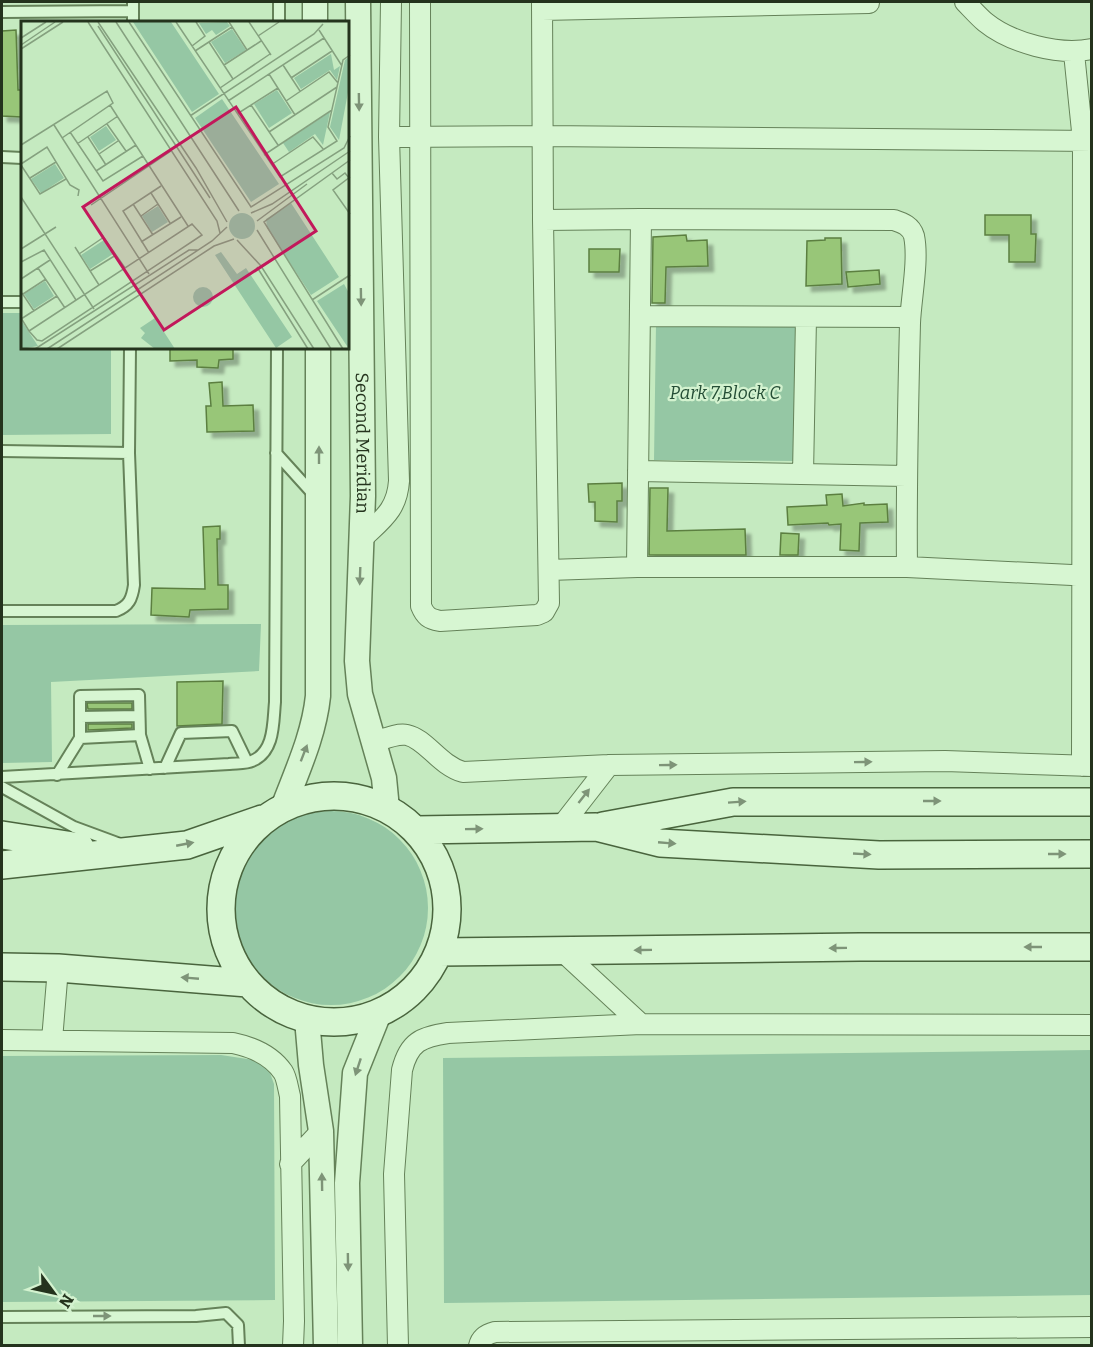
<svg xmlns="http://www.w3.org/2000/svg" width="1093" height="1347" font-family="Bitter,serif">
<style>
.green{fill:#95c7a4}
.building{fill:#98c678;stroke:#5b7f41;stroke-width:1.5;filter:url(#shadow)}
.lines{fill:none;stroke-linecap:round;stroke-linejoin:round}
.service-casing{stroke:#658259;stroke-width:14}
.minor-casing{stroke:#658259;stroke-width:22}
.tertiary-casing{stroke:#658259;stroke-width:27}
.secondary-casing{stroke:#49643d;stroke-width:30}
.service{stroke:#d7f6d2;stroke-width:10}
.minor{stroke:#d7f6d2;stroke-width:20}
.tertiary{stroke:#d7f6d2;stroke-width:24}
.secondary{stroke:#d7f6d2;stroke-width:27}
.oneway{fill:#7e9478}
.labels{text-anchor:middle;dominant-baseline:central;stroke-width:4.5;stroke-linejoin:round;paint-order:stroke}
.park-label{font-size:18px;font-style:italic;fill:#254e36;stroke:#d3f2cf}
.street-label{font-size:18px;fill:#24331d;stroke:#d3f2cf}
.inset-road{fill:none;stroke:#85a17f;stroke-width:1.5}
.view{fill:#c2185b;fill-opacity:0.15;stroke:#c2185b;stroke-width:3}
.inset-edge{fill:none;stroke:#24331d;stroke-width:3}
</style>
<defs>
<filter id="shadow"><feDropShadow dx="5.5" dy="5.5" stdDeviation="1.5" flood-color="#0004"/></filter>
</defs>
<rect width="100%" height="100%" fill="#c5eac0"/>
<path class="green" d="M2,313H22V348H111V434L2,435Z
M656,324L795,325L794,461L654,460Z
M261,624L259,671L51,682L52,762L2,763V625Z
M234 908a97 97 0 1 1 194 0a97 97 0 1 1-194 0Z
M1091,1050V1295L444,1303L443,1058Z
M221,1055L254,1060L269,1070L274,1084L275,1300L2,1302V1056Z"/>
<path class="building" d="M16,30L18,90H22V117L2,116V31Z
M985,215H1031V234H1036L1035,262H1009V235H985Z
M686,235L687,241L707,240L708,266L666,267L665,303H652L653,237Z
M825,238H841L842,284L806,286L807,241L825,240Z
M589,249H620L619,272H589Z
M879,270L880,284L848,287L846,272Z
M170,348H233V359L219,360L218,368L197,367V360L170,361Z
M222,382L223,406L253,405L254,431L207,432L206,406H211L209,383Z
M622,483V501H617V522L595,521V502H589L588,484Z
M650,488H668L667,531L745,529L746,555H649Z
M842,494L843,506L864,503V505L887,504L888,522L860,523L859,551L840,550L841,524L829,525L828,523L788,525L787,507L827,505L826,495Z
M220,526V539H217L218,585H228V609L190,610L189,617L151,615L152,588L205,589L203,527Z
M781,533L799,534L798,555H780Z
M223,681L222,724L177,726V682Z
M87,703H132V709H88Z
M88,724H132V728L88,730Z"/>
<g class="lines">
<defs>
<path id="service" d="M279,2V22
M2,12L133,11
M133,22V2
M2,157L22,158
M2,302H22
M2,451L129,453
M276,453L314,495
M2,611H116C129,606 132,599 134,585L129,453L130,348
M80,717L139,716
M80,738L140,735
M165,768L181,733L232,731L247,762
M57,775L80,738V696L139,695L140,735L150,769
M2,777L229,764C236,763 246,764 252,761C275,752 273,722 275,702L277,348
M2,787L74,827L120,844
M2,1317L196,1316L226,1313L238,1325L239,1346"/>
<path id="minor" d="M420,2L421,606C425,616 429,619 440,621L537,615L544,612L549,603L543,220L542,2
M965,2C971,8 978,16 985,22C1011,43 1059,56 1092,49
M542,10L869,3
M1074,53L1083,141L1082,766
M389,137L543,136L1092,141
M543,220L641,219L894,220C903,223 911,226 914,236C919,260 911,298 910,323C908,405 906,486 907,567
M640,316L910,317
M638,471L906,476
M803,474L806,318
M361,540C381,520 397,511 399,481L389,137L391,2
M637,567L641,219
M549,570L637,567H907L1092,576
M374,742C384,739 397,733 407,735C426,739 439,765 463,772L609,765L945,761L1092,766
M560,828L609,765
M562,951L641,1024
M2,1040L233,1043C252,1047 272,1056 283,1072C287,1078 288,1089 290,1096L294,1321L293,1346
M52,1040L58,968
M290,1164L321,1131
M398,1346L394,1174L402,1070C409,1042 421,1037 448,1033L641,1024L1092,1025
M479,1346C481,1337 487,1334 495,1332L1092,1327"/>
<g id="tertiary">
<path d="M315,2V22"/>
<path id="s1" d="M358,2L363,496L357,661L360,694L384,778L387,809"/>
<path d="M283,808C297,771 314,735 318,696V348"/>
<path d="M307,1019L311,1065L321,1131L326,1346"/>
<path d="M350,1346L347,1183L355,1073L379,1013"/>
</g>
<path id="secondary" d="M221 909a113 113 0 1 1 226 0a113 113 0 1 1-226 0Z
M603,826L733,802H1092
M416,830L596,827L660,843L879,855L1092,854
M2,835L80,847
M2,865L187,845L262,819
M439,952L860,947H1092
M2,967L58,968L248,983"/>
</defs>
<use href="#service" class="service-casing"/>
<use href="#minor" class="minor-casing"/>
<use href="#tertiary" class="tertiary-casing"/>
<use href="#secondary" class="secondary-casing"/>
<use href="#service" class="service"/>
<use href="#minor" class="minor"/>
<use href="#tertiary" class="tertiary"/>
<use href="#secondary" class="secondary"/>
</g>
<defs><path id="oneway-solid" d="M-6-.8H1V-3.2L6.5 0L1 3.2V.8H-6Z" transform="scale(1.5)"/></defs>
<g class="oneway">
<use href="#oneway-solid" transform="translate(359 102) rotate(89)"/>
<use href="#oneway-solid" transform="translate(361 297) rotate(89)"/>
<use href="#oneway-solid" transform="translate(319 455) rotate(-90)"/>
<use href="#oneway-solid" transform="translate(360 576) rotate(92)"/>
<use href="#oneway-solid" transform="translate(304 753) rotate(-69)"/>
<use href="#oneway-solid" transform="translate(863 762) rotate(-1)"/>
<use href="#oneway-solid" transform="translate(668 765) rotate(-1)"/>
<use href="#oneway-solid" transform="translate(584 796) rotate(-52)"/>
<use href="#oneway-solid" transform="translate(932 801)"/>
<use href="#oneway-solid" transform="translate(737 802) rotate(-4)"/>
<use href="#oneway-solid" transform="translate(474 829) rotate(-1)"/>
<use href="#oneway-solid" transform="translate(667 843) rotate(5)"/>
<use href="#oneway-solid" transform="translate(185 844) rotate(-11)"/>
<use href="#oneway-solid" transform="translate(862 854) rotate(3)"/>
<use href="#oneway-solid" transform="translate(1057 854)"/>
<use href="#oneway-solid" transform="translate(1033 947) rotate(-180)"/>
<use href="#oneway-solid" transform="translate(838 948) rotate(179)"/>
<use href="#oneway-solid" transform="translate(643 950) rotate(179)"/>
<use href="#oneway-solid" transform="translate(190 978) rotate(-175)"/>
<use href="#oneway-solid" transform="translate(358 1067) rotate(108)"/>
<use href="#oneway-solid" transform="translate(322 1182) rotate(-91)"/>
<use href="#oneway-solid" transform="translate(348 1262) rotate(89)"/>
<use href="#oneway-solid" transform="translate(102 1316)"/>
</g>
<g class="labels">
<g class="park-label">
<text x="725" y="393">Park 7,Block C</text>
</g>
<g class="street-label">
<text stroke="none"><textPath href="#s1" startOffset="441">Second Meridian</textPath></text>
</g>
</g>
<g transform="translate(21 21)">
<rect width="328" height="328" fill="#c5eac0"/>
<path d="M112,1H150L198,73L171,91ZM206,1L209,5L195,14L191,9L185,13L178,2ZM211,8L225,29L204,42L190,21ZM310,33L313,49L319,45L316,59L309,49L280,68L273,57ZM328,36V66L318,119L309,106L324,39ZM256,69L271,92L248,107L233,83ZM201,78L258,163L230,181L174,97ZM309,91L302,124L294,113L268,131L262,122ZM85,105L95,119L78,130L69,116ZM34,143L43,157L20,172L10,158ZM270,182L318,256L290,274L246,207L245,198ZM137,185L147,201L131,211L121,195ZM208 205a13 13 0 1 1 26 0a13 13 0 1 1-26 0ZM83,219L92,233L69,248L60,234ZM200,231L216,253L225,247L271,316L255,327L194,234ZM24,260L33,275L13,288L3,273ZM323,263L328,272V328L296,280ZM172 276a10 10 0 1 1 20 0a10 10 0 1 1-20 0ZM134,297L154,328H134L120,317L124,312L119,307ZM0,299L17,325L0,328Z" fill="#95c7a4"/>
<path class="inset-road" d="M67,1L196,200L199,212M77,1L175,147L206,201M95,1L218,190M108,1L230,186L323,127L329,115M155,1L259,156L316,120L307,106L322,39L329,34M208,1L226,29M228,1L250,34M77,5L189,177M298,9L321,45M237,15L258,1M0,17L25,1M188,21L212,58M0,24L34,1M171,25L184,15L175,1M0,28L42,1M174,30L211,6M203,44L240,20M262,44L279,70M248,53L274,94M270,57L311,30M199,67L249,33M207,80L303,17M265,80L308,51L317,62M89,84L167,205M230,84L257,124M216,93L257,67M169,95L293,13L302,3M86,103L105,130M33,104L128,253M49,111L82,160L122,135M248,111L316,66M67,116L85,144M56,123L97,95M0,124L86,70L92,82L41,117M78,133L97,120M243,134L311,89M0,143L26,126L49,164L58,169L57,175M0,144L19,173L45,158M250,144L292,116L303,129M75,150L115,124M311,152L316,158L324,152L328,157M329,156L312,169L329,193M9,157L35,141M130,172L149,202M0,176L73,288M112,183L132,214M70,184L150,130M230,192L251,183L329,130M120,195L137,183M236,200L286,163M236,209L310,328M79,211L104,247M216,219L240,245L293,328M120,221L160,196M54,226L78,264M0,228L35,206M128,232L102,190L140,165M58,233L83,216M0,241L23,229L55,279M236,246L287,328M17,247L44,287M69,250L95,234M0,258L29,239M1,272L13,290M2,273L25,258M291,279L329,254M0,297L8,310L16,319L21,320L181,214L171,203L8,310M0,298L36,275M14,328L168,229H177M26,328L191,220L206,206M36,328L193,225L213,218M322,328L243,201L329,139"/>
<path class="view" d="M215,86L295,210L143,309L62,186Z"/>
<rect width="328" height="328" class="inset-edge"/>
</g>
<rect width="1093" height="1347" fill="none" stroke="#24331d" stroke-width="6"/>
<g transform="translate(54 1293) rotate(123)" stroke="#d3f2cf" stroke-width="4.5" paint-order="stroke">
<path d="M0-4.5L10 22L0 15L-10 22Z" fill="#24331d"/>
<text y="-9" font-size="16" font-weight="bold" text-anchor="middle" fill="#24331d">N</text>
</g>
</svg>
